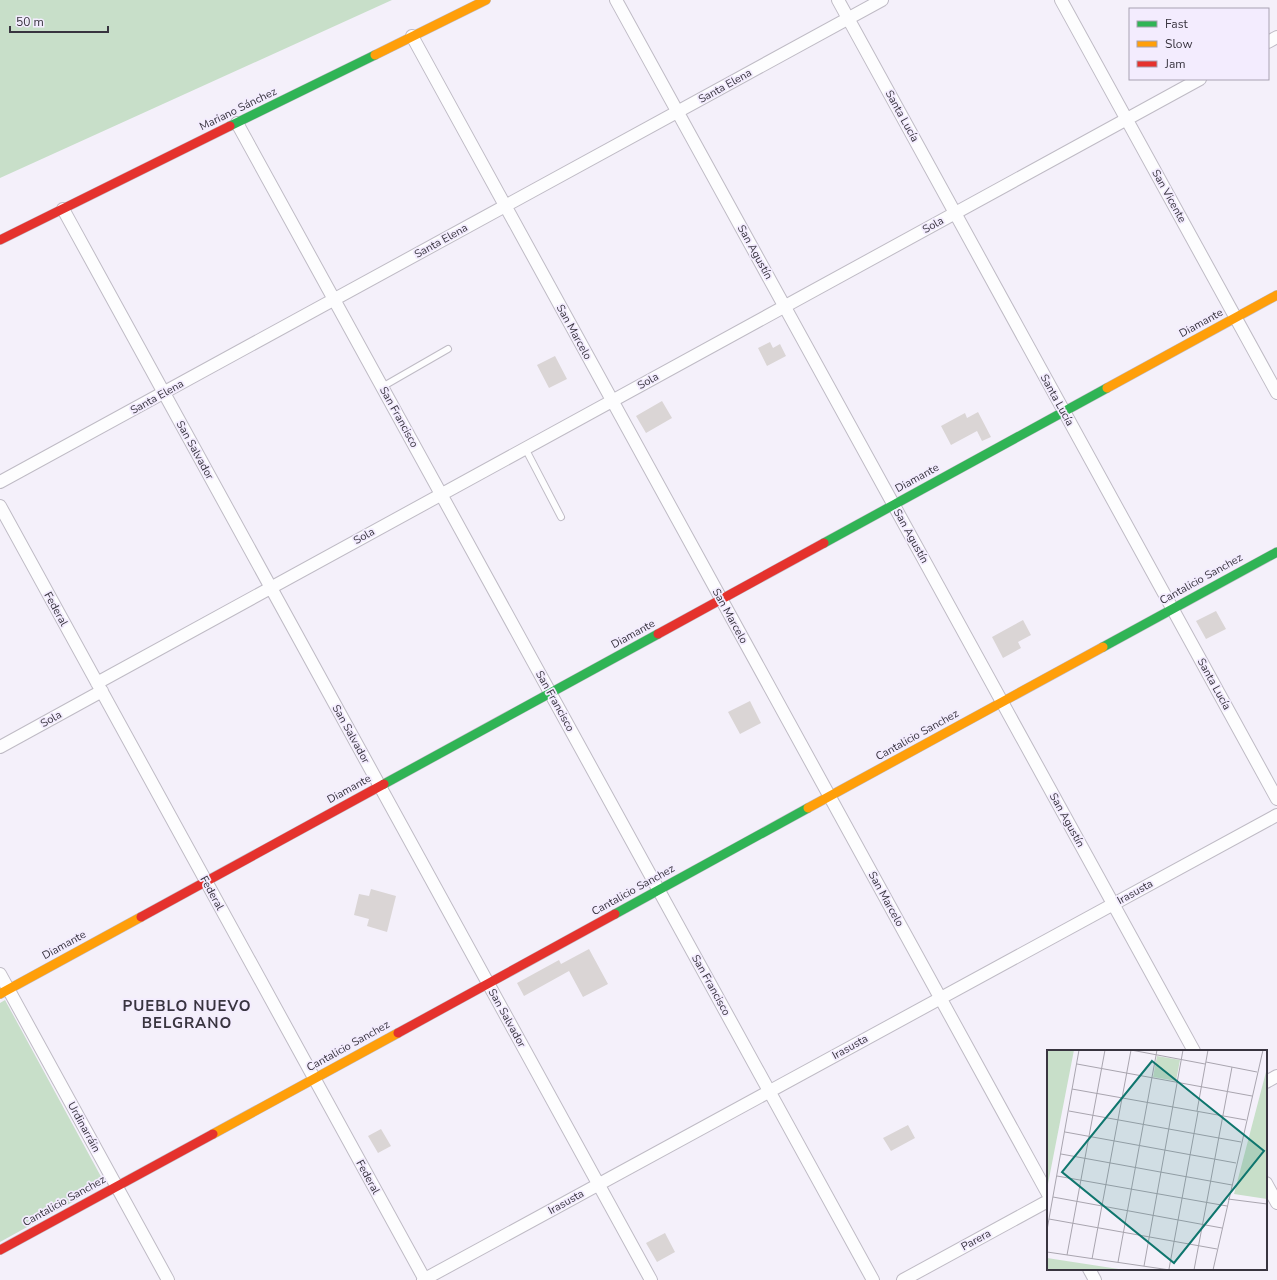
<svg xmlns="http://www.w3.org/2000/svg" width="1277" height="1280" font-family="'Nunito Sans',sans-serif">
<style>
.green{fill:#c8dfc9}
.building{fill:#dad5d5}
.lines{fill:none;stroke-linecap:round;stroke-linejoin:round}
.lane-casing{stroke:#bfbbc5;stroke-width:8}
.street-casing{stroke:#bfbbc5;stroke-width:14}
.fast-casing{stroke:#bfbbc5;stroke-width:10}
.slow-casing{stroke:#bfbbc5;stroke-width:10}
.jam-casing{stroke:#bfbbc5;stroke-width:10}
.lane{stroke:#fdfdfe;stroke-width:6}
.street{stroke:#fdfdfe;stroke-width:12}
.fast{stroke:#30b455;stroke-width:9}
.slow{stroke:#ff9f0a;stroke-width:9}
.jam{stroke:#e5322d;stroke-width:9}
.labels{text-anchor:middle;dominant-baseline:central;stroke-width:3.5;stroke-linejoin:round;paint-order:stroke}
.street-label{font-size:11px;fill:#38343f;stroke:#f3ecfe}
.district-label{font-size:15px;font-weight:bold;letter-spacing:1px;fill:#38343f;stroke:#f3ecfe}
.inset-road{fill:none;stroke:#a9a5af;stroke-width:1}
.view{fill:#0f766e;fill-opacity:0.15;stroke:#0f766e;stroke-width:2}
.inset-edge{fill:none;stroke:#38343f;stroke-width:2}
</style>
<rect width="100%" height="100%" fill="#f4f0fa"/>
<path class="green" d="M0,0H392L0,178Z
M5,1000L105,1184L0,1242V1003Z"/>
<path class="building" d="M770,342L773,348L780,344L786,356L767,366L758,348Z
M555,356L567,379L549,388L537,365Z
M662,401L672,418L646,433L636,416Z
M978,412L991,437L982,441L977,431L951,445L941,426L965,413L967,418Z
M1216,611L1226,629L1206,639L1196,621Z
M1023,620L1031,635L1018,642L1021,648L1003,658L992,637Z
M750,701L761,723L740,734L728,712Z
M371,889L396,896L387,932L367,926L369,919L354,915L359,894L369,896Z
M589,949L608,984L583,997L569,971L524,996L517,983L559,960L561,964Z
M908,1125L915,1138L891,1151L883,1138Z
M381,1129L391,1146L378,1153L368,1136Z
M665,1233L675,1252L657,1262L646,1243Z"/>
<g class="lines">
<defs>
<path id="lane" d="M382,387L448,349
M525,448L561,517"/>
<path id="street" d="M616,0L1194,1051
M838,0L1277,799
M1061,0L1277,393
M412,36L1048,1194
M1268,42L1277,37
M237,123L873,1280
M63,209L651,1280
M0,482L882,0
M0,506L425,1280
M97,683L1200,79
M0,747L102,691
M0,974L168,1280
M1266,1082L1277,1076
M1266,1183L1277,1203
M1089,1269L1095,1280
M423,1280L1277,815
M903,1280L1048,1201"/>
<path id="fast" d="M230,126L375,55
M824,543L1107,388
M1103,647L1277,552
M384,784L658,634
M615,914L808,808"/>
<path id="slow" d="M375,55L486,0
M1107,388L1277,295
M808,808L1103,647
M0,994L141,917
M213,1134L398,1033"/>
<path id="jam" d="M0,240L230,126
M658,634L824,543
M141,917L384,784
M398,1033L615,914
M0,1250L213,1134"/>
</defs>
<use href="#lane" class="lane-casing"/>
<use href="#street" class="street-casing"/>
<use href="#fast" class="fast-casing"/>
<use href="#slow" class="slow-casing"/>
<use href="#jam" class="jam-casing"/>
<use href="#lane" class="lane"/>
<use href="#street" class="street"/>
<use href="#fast" class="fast"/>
<use href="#slow" class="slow"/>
<use href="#jam" class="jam"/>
</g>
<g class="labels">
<g class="street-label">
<text transform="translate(725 86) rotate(-29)">Santa Elena</text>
<text transform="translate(238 109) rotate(-26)">Mariano Sánchez</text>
<text transform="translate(902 116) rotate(61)">Santa Lucía</text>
<text transform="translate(1169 196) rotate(61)">San Vicente</text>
<text transform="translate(933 225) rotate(-29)">Sola</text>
<text transform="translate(441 241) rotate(-29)">Santa Elena</text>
<text transform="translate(755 252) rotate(61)">San Agustín</text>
<text transform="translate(1201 323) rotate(-29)">Diamante</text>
<text transform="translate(574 332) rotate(61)">San Marcelo</text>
<text transform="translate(648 381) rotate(-29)">Sola</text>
<text transform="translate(157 397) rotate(-29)">Santa Elena</text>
<text transform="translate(1057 400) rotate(61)">Santa Lucía</text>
<text transform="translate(399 417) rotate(61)">San Francisco</text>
<text transform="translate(195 450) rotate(61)">San Salvador</text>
<text transform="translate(917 478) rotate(-29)">Diamante</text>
<text transform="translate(364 536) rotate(-29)">Sola</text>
<text transform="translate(911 536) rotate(61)">San Agustín</text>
<text transform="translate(1201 579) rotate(-29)">Cantalicio Sanchez</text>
<text transform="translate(56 609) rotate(61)">Federal</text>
<text transform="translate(730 616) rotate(61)">San Marcelo</text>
<text transform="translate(633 634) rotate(-29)">Diamante</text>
<text transform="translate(1214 684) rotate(61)">Santa Lucía</text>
<text transform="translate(555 701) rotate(61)">San Francisco</text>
<text transform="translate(51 719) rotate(-29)">Sola</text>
<text transform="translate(351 734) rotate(61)">San Salvador</text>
<text transform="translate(917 735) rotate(-29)">Cantalicio Sanchez</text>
<text transform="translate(349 789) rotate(-29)">Diamante</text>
<text transform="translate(1067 820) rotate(61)">San Agustín</text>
<text transform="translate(633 890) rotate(-29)">Cantalicio Sanchez</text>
<text transform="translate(1135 892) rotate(-29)">Irasusta</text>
<text transform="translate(212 893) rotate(61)">Federal</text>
<text transform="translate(886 899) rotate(61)">San Marcelo</text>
<text transform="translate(64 945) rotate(-29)">Diamante</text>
<text transform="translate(711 985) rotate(61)">San Francisco</text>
<text transform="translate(507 1018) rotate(61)">San Salvador</text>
<text transform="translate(348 1046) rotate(-29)">Cantalicio Sanchez</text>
<text transform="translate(850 1047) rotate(-29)">Irasusta</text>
<text transform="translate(84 1127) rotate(61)">Urdinarráin</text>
<text transform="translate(368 1177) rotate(61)">Federal</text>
<text transform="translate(64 1201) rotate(-29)">Cantalicio Sanchez</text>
<text transform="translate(566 1202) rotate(-29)">Irasusta</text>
<text transform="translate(976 1240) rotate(-29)">Parera</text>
</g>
<g class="district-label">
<text x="187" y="1006">PUEBLO NUEVO<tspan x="187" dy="17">BELGRANO</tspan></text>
</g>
</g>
<g transform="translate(1047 1050)">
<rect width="220" height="220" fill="#f4f0fa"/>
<path d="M0,0H27L0,139ZM110,6L133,10L129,31L106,27ZM219,22H220V149L187,144ZM0,208L78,220H0Z" fill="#c8dfc9"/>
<path class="inset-road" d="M84,0L158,14M159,12L210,22M30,14L205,46M25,39L199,70M22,61L194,92M150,61L161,0M18,82L189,113M14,104L185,135M10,126L180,156M6,147L175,178M181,149L220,154M2,169L170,199M0,180L32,0M0,202L123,220M20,205L58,0M45,209L84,0M71,212L110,0M97,216L136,0M122,219L151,62M147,220L185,17M166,220L216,0"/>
<path class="view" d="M105,11L217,101L127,213L15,122Z"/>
<rect width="220" height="220" class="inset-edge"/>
</g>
<rect x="1129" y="8" width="140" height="72" fill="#f3ecfe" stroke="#a8a2b2"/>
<rect x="1137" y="21" width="20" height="6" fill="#30b455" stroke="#a8a2b2"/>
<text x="1165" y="28" font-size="12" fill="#38343f">Fast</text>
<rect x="1137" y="41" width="20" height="6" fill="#ff9f0a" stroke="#a8a2b2"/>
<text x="1165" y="48" font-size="12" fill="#38343f">Slow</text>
<rect x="1137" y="61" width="20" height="6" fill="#e5322d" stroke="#a8a2b2"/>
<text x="1165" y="68" font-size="12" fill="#38343f">Jam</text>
<path d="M10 26v6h98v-6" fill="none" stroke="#38343f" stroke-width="2"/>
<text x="16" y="26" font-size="12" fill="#38343f" stroke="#f3ecfe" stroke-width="3" paint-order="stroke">50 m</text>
</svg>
